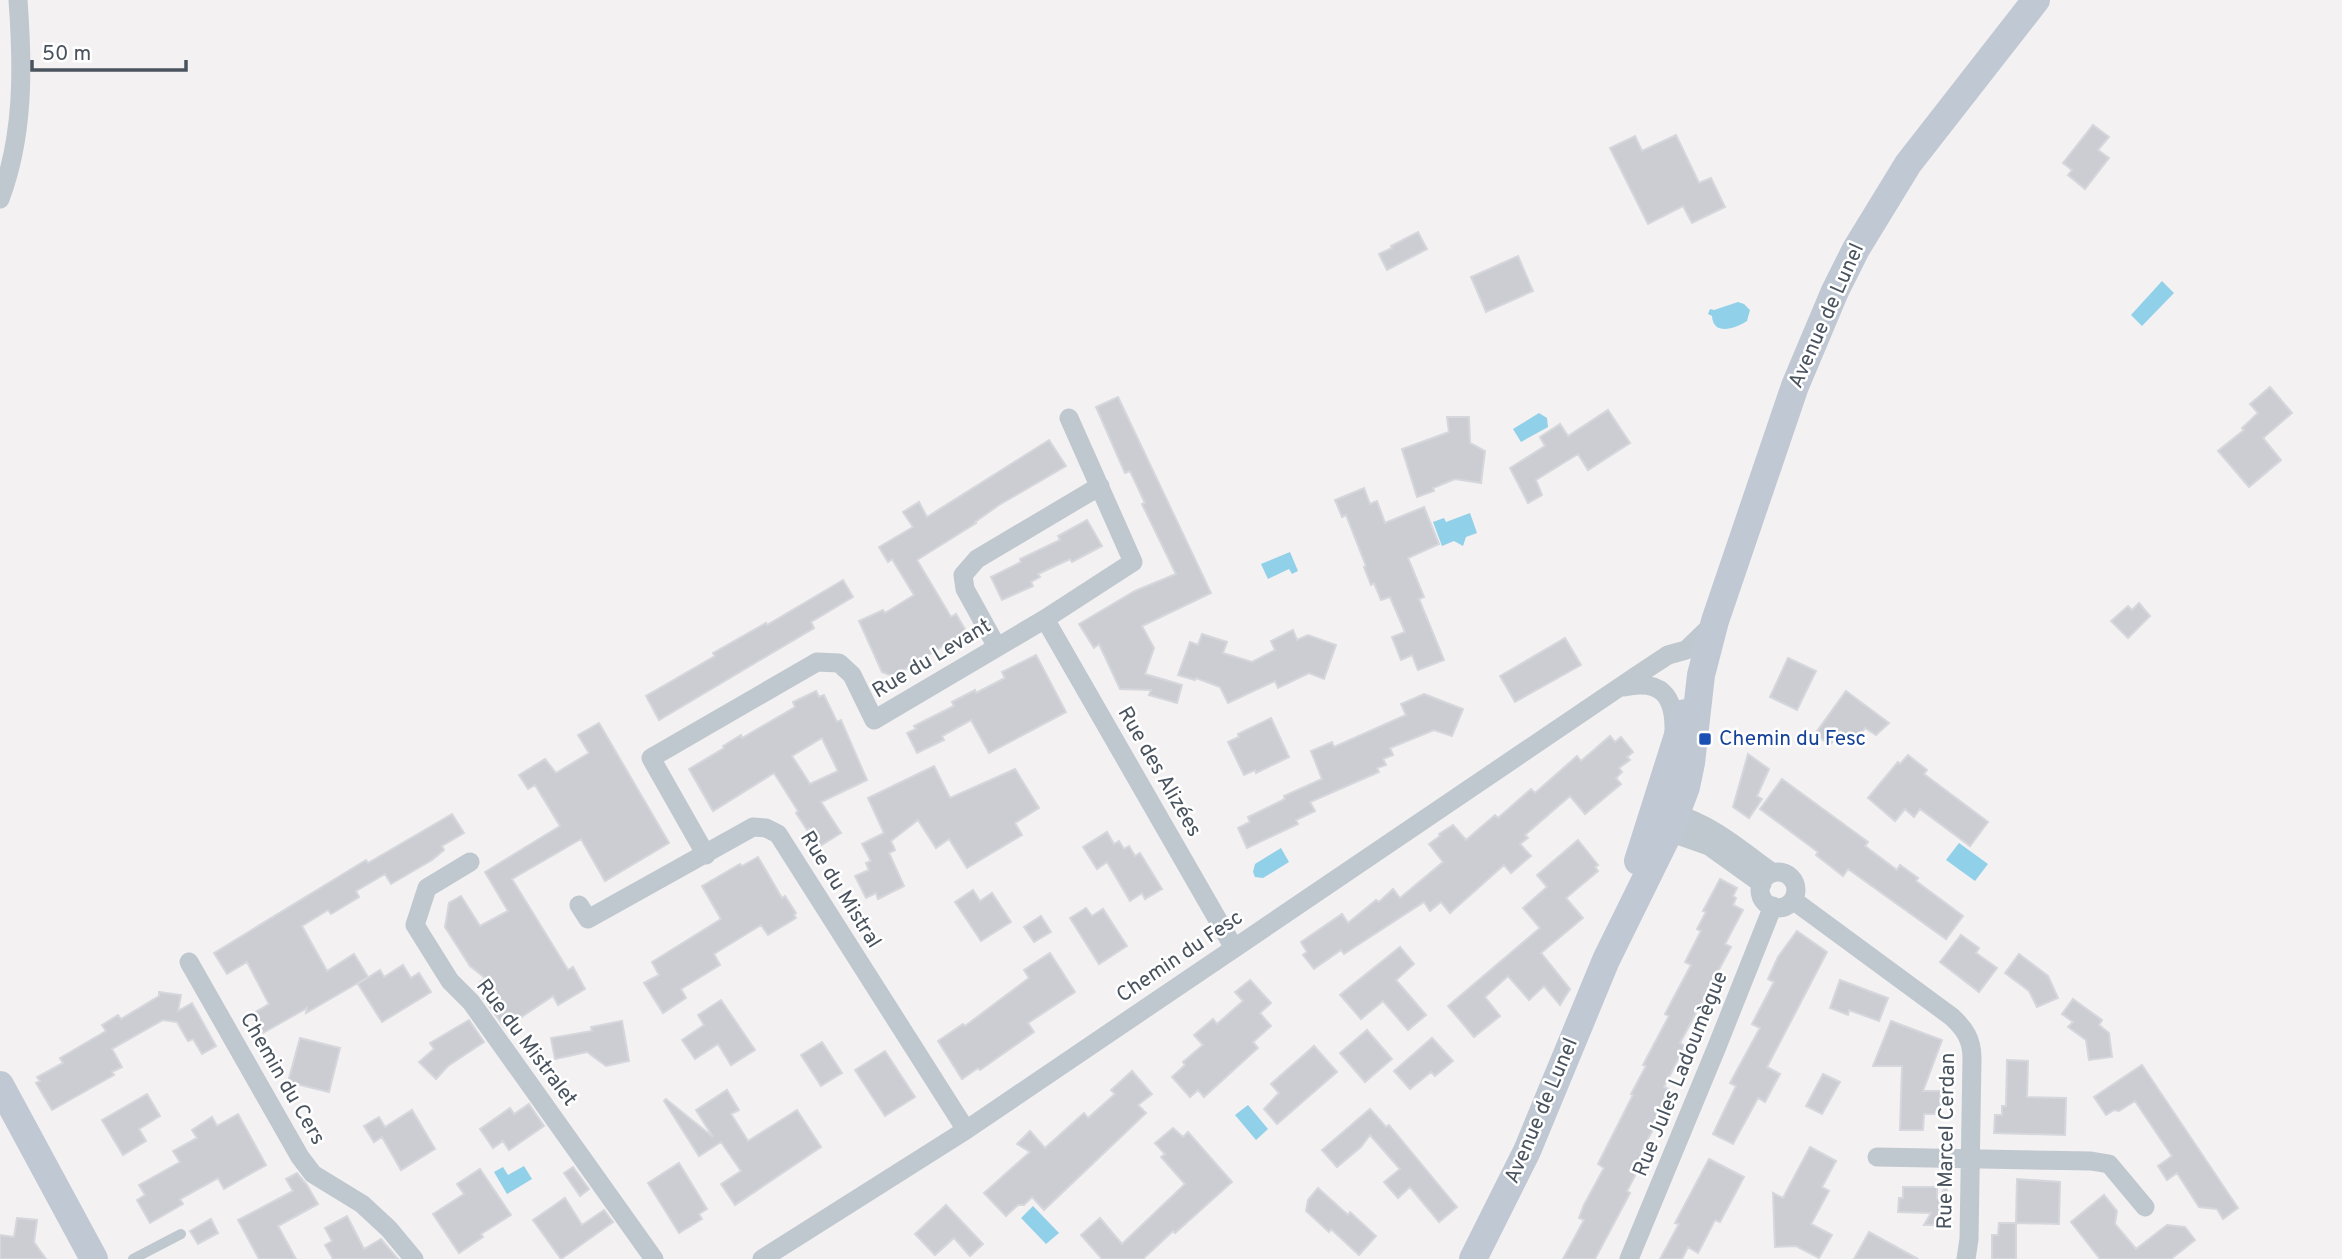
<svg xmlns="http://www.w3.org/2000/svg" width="2342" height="1259" font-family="Overpass,sans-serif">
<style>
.water{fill:#91d0e9}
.building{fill:#cbcdd3;stroke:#d5d7dc;stroke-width:2;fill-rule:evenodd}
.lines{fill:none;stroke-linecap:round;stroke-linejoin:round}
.lane{stroke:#bfc7cf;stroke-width:10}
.street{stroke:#bfc7cf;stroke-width:19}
.secondary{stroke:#c0c8d3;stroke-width:28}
.transit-dot{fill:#1a4fb4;stroke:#fff;stroke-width:2.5}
.labels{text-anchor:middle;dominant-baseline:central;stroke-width:5;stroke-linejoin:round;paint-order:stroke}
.street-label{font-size:21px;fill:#49535e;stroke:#fff}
.transit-label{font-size:21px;fill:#164399;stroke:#fff;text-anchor:start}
</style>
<rect width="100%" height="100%" fill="#f3f1f1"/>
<path class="water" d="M2162,281L2174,293L2142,326L2131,315Z
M1738,302L1744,304L1750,310L1747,321C1735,329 1713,336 1712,316L1708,314L1710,309L1714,310Z
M1539,413L1547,418L1548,427L1521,442L1513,429Z
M1470,513L1477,533L1466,537L1463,546L1454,541L1442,546L1433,522L1444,518L1446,522Z
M1290,552L1298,571L1292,574L1289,569L1268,579L1261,564Z
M1959,843L1988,864L1975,881L1946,860Z
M1281,848L1289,862L1263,878L1255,877L1253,872L1255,864Z
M1248,1105L1268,1129L1256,1140L1235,1115Z
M524,1166L532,1179L507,1194L494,1172L503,1167L508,1175Z
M1033,1206L1059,1233L1046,1244L1021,1218Z"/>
<path class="building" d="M2093,125L2109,137L2098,150L2109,158L2085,189L2068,175L2072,170L2063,163Z
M1676,135L1699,183L1711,178L1725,207L1692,223L1683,206L1648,224L1610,148L1635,136L1642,151Z
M1418,232L1427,249L1387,270L1379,254L1392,248L1391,246Z
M1518,256L1533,291L1486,312L1471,277Z
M2270,387L2292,413L2263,438L2281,460L2249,487L2218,451L2244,430L2242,428L2258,413L2250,404Z
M1118,397L1211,593L1142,626L1154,648L1145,674L1182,685L1177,703L1149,695L1151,690L1120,689L1099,644L1094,648L1079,624L1135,591L1176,574L1142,504L1145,503L1130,471L1125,473L1096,407Z
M1608,410L1630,443L1588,470L1578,454L1536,480L1542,495L1528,503L1510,468L1545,446L1540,437L1560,424L1568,436Z
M1447,417H1469L1470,443L1485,451L1481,483L1455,479L1433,488L1434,491L1417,497L1402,449L1449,432Z
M1049,440L1066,466L999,505L975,522L976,523L917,560L951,617L956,614L966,631L910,667L892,676L882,672L859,621L883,610L885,613L914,595L892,559L888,562L879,547L913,527L903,512L919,502L927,517Z
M1364,488L1370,504L1377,501L1385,523L1424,507L1439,544L1408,558L1424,597L1419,599L1444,660L1418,670L1412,655L1401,660L1392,637L1405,632L1390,597L1381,600L1374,583L1371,585L1364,567L1366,566L1346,515L1342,517L1335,500Z
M1087,520L1102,546L1072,562L1070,559L1038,574L1040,577L1031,582L1033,586L1002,600L991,577L1021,562L1020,559L1060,540L1058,536Z
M843,580L853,597L811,622L814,628L659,720L646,696L715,656L713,653L766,623L767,625Z
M2139,603L2150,616L2128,638L2111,621L2128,606L2132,610Z
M1293,630L1297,640L1308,635L1336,645L1324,679L1309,673L1278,688L1275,681L1228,703L1220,687L1196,678L1195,680L1178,675L1190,642L1198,645L1202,634L1227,642L1223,653L1252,662L1275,650L1271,641Z
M1565,638L1581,665L1515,702L1500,676Z
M1036,655L1066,712L989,753L971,720L942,736L944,740L917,753L907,733L916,729L914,726L954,706L952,702L975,690L976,693L1005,678L1002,672Z
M1788,658L1816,671L1797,710L1770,697Z
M816,691L819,697L824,695L837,722L841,720L867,780L821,802L841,833L820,846L809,828L807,830L796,813L798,811L774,773L713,811L689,769L724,748L723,746L741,735L742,738L795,707L793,702ZM822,738L838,771L810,784L792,756Z
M1846,691L1889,723L1876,735L1865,728L1855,742L1840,731L1830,745L1815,734Z
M1424,694L1463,709L1452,736L1434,730L1390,748L1393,755L1383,759L1386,765L1377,768L1379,772L1310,802L1315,811L1296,820L1298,824L1247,848L1238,828L1250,822L1248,817L1285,799L1284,796L1322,779L1311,751L1332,742L1334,747L1406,715L1401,704Z
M1271,718L1289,757L1256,773L1255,770L1244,775L1228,742L1239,737L1238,734Z
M599,723L669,843L605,881L581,839L512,879L568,970L573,967L585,989L558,1005L553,996L505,1028L482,996L487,993L480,982L485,978L470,966L445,927L449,903L461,896L480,926L508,911L485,872L560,826L535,785L528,789L519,775L545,759L556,773L589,753L578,735Z
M1610,736L1615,742L1621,737L1633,752L1627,757L1630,760L1619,768L1622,772L1616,778L1621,784L1585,814L1570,796L1525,835L1528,838L1520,844L1531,856L1511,873L1504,865L1450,913L1441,902L1430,911L1424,902L1344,954L1341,950L1314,969L1303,955L1307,952L1301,942L1342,914L1348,923L1376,900L1379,902L1393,889L1400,898L1443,862L1429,844L1440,836L1439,834L1453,825L1466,840L1495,815L1498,818L1531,789L1535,793L1577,756L1581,761Z
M1748,754L1769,769L1757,796L1762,799L1749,818L1733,807Z
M1908,755L1927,770L1924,774L1988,822L1970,846L1920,809L1914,817L1905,809L1895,821L1868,798L1898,762L1900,764Z
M934,766L950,798L1015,769L1039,808L1015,823L1022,835L967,868L949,839L936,848L918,820L891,841L895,850L889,853L904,886L878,899L876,893L866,898L855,876L869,870L866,863L871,861L862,844L884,833L868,798Z
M1782,779L1868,842L1865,846L1897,870L1900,865L1918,878L1916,881L1963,916L1946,939L1848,869L1843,876L1816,855L1818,852L1760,809Z
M452,814L464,833L442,846L444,850L432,860L391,884L385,874L356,891L359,897L331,914L328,910L302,926L327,971L354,954L368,977L306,1013L307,1008L263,1033L252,1014L269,1004L247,962L227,974L214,953L366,860L368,863Z
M1107,832L1114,844L1119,841L1124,849L1129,846L1135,856L1140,853L1162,889L1145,899L1142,893L1130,901L1107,862L1097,869L1083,847Z
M1578,840L1598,865L1595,867L1598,871L1566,898L1583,918L1541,953L1570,989L1560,1005L1544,986L1529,1000L1508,976L1485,997L1500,1016L1474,1037L1448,1006L1540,928L1523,908L1547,887L1537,875Z
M758,857L782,898L785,896L796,913L794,915L796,918L768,935L761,925L714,954L720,965L681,989L686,998L663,1013L644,983L659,975L652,962L721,919L702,886L740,864L742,866Z
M1720,879L1737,888L1733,896L1736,898L1733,905L1743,910L1725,944L1731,947L1680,1043L1685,1046L1664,1087L1669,1089L1664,1098L1669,1100L1643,1148L1648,1151L1627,1191L1630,1193L1595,1259H1563L1584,1220L1579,1218L1584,1205L1604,1168L1598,1164L1633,1095L1631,1094L1646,1066L1643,1065L1669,1016L1665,1014L1691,965L1685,962L1701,931L1697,929L1706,912L1703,911Z
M973,890L980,901L992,893L1011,922L981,941L955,902Z
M1086,908L1092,916L1103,909L1127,946L1099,964L1070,918Z
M1041,916L1051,932L1034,942L1024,927Z
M1797,931L1827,952L1767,1067L1780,1074L1765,1102L1758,1098L1733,1144L1713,1134L1736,1086L1730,1083L1760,1028L1752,1024L1774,982L1768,979L1778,957Z
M1961,935L1979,948L1976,953L1997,968L1979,992L1940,962Z
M1400,947L1414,964L1396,980L1426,1015L1408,1030L1383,1001L1361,1019L1340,995Z
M1050,953L1075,992L1028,1023L1034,1032L980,1070L978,1068L962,1079L938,1041L963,1024L965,1026L1029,978L1024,970Z
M2019,954L2048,976L2058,998L2037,1007L2029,991L2005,973Z
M403,965L411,978L419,973L431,992L382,1022L358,984L380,970L384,977Z
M1250,980L1271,1003L1260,1013L1271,1026L1253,1042L1258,1048L1204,1097L1198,1090L1190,1097L1172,1077L1185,1065L1183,1062L1203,1045L1194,1035L1213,1019L1217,1024L1243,1001L1235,992Z
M1840,980L1888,998L1879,1021L1849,1010L1848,1015L1830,1008Z
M159,992L181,995L178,1011L192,1003L216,1046L202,1054L193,1039L188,1041L177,1022L163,1020L112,1049L122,1067L112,1072L114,1075L52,1110L36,1083L40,1081L37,1077L63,1063L60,1058L106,1031L102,1025L118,1015L121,1019L159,996Z
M2073,999L2102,1020L2099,1025L2109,1033L2112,1057L2089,1060L2086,1040L2068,1027L2073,1022L2062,1014Z
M721,1000L755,1050L731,1065L718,1044L695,1059L682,1040L704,1025L698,1015Z
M469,1020L484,1042L448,1066L436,1079L419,1062L434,1049L430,1043Z
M622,1021L629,1061L606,1066L587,1052L555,1059L551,1038L592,1031L591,1027Z
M1891,1021L1942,1040L1923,1091H1940V1114H1924L1923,1130H1900L1902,1066H1873Z
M1367,1030L1392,1059L1365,1082L1340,1053Z
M300,1038L340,1048L329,1092L288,1082Z
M1432,1038L1453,1061L1435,1076L1431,1072L1410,1089L1394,1071Z
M822,1042L842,1073L821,1086L801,1055Z
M1314,1046L1337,1072L1277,1124L1264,1109L1279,1093L1271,1084Z
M885,1051L915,1097L885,1116L855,1070Z
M2007,1060L2028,1061L2027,1097L2066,1098L2065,1135L1994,1133L1995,1115H2002V1106H2006Z
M2142,1065L2238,1208L2223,1219L2217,1209L2199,1207L2177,1173L2167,1180L2158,1166L2172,1156L2135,1101L2119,1111L2114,1110L2106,1115L2094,1097Z
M1132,1071L1152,1094L1138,1105L1146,1113L1044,1210L1032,1197L1024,1205H1018L1006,1216L984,1193L1030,1152L1017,1144L1030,1131L1045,1148L1084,1113L1088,1118L1115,1094L1111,1090Z
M1823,1074L1840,1082L1822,1114L1806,1106Z
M727,1090L739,1110L731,1114L748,1141L797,1110L821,1147L735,1205L721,1184L741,1171L721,1142L699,1156L664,1101L666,1099L713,1137L696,1110Z
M147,1094L160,1116L139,1129L146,1141L123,1155L102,1120Z
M529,1104L544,1126L509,1150L503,1141L493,1148L480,1129L510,1108L514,1114Z
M1370,1109L1386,1127L1389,1125L1457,1207L1439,1222L1410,1187L1398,1198L1384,1182L1400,1169L1370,1135L1361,1147L1337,1167L1322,1150Z
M412,1110L435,1149L401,1170L382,1137L374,1142L364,1126L379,1117L385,1127Z
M238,1114L266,1165L224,1189L218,1178L180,1199L183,1204L150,1223L137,1200L145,1195L139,1185L180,1162L173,1151L197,1138L192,1130L212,1117L217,1126Z
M1173,1128L1183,1137L1188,1132L1232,1182L1175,1233L1173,1231L1143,1259H1102L1081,1235L1100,1218L1122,1244L1185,1184L1161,1157L1165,1154L1155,1143Z
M1810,1147L1836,1161L1822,1187L1829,1191L1811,1224L1832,1235L1819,1258L1796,1246L1775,1247L1773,1193L1783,1198Z
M1709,1159L1744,1177L1720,1222L1715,1220L1698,1253L1688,1247L1682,1259H1660L1679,1224L1675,1223Z
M679,1163L707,1209L699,1214L702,1219L679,1233L648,1183Z
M573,1167L589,1189L580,1196L564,1173Z
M480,1169L511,1215L481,1234L483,1237L459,1253L433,1214L464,1194L457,1184Z
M297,1173L307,1185L318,1204L278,1226L296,1259H259L238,1220L293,1191L286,1179Z
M2017,1179L2060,1182L2059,1224L2016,1223V1259H1992V1235H1998L1999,1223H2016Z
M1947,1184L1946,1225H1924L1931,1213L1898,1212L1899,1198H1903V1187H1937V1198H1939Z
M1318,1188L1348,1215L1350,1212L1376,1236L1359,1255L1331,1229L1329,1232L1306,1211L1308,1200Z
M2104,1195L2117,1211L2115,1224L2136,1249L2167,1225L2185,1227L2195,1240L2171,1259H2100L2071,1222Z
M565,1198L582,1225L604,1210L613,1222L561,1259L533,1220Z
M946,1205L983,1244L970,1256L954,1238L935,1255L915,1234Z
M347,1216L364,1249L381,1239L398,1259H333L325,1245L332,1241L325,1228Z
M17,1218L37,1220L34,1242L46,1259H0V1235L14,1237Z
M211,1219L218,1233L198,1244L190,1231Z
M1869,1232L1918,1259H1854Z"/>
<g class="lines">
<path class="lane" d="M133,1259L181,1234"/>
<path class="street" d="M0,199C24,136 23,67 18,0
M1045,619L1234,948
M997,647L965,589L963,575L977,559L1100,486
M1624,687C1662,679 1675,696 1674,733
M1675,814C1712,824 1742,851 1773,873
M1669,832L1709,846L1762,884
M706,855L651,758L817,662L839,663L852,675L874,720L1045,619L1133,562L1069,418
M470,862L427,888L415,925L450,981L471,1002L654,1259
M1760 890a18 18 0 1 1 36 0a18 18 0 1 1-36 0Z
M1793,900L1952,1017C1965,1029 1972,1040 1972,1058L1969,1239L1966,1259
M579,905L588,919L753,827L766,828L778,834L966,1130
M189,962L300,1157L313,1174L362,1204L389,1229L414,1259
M1877,1157L2091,1161L2109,1164L2145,1207
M762,1259L966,1130L1636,676L1668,655L1686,650L1712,625
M1629,1259L1716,1049L1773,906"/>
<path class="secondary" d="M1638,861L1685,713
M0,1085L94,1259
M1473,1259L1527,1151L1606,960L1669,832L1686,787L1691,763L1701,675L1715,621L1795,386L1835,291L1856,249L1908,164L2036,0"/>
</g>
<rect class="transit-dot" x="1698" y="732" width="14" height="14" rx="3.5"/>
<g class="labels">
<g class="street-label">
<text transform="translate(1827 316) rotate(-66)">Avenue de Lunel</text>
<text transform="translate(932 659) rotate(-31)">Rue du Levant</text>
<text transform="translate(1159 772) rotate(60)">Rue des Alizées</text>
<text transform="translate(840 890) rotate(58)">Rue du Mistral</text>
<text transform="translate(1180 957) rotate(-34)">Chemin du Fesc</text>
<text transform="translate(526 1043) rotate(53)">Rue du Mistralet</text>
<text transform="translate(1681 1074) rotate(-68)">Rue Jules Ladoumègue</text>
<text transform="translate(282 1079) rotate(60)">Chemin du Cers</text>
<text transform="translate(1542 1111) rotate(-67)">Avenue de Lunel</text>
<text transform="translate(1947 1141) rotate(-89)">Rue Marcel Cerdan</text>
</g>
<g class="transit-label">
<text x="1719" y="739">Chemin du Fesc</text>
</g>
</g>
<path d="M32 60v10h154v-10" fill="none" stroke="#49535e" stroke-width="3.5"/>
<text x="42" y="60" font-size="21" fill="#49535e" stroke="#ffffff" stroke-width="5" paint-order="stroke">50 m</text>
</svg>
